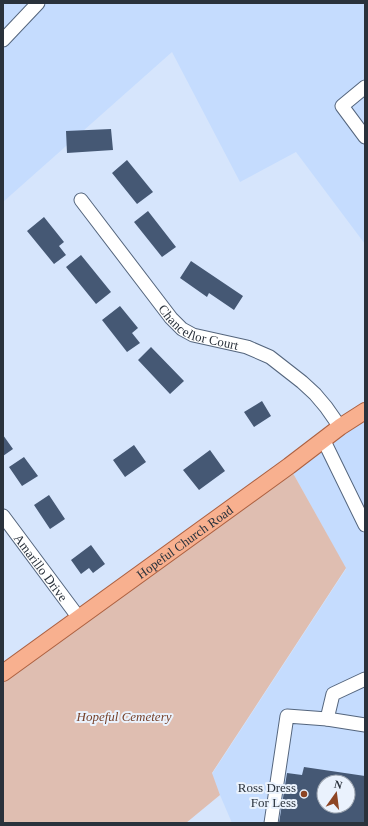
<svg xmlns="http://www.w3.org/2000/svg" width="368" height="826" font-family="'Times New Roman',serif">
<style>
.built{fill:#c5dcfe;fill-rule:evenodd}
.green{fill:#dfbeb1}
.building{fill:#455874;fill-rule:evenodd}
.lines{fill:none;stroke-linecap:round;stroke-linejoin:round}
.minor-casing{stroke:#54657d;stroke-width:15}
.major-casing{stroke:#ad6141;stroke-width:18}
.minor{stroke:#fff;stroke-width:13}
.major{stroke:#f8b08f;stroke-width:16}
.poi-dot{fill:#8d4524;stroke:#eaf2fd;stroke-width:1.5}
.labels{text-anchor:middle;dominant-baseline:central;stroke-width:4;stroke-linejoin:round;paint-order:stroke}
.street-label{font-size:13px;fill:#2a323c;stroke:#eaf2fd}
.park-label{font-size:13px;font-style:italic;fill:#77422b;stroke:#eaf2fd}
.poi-label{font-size:13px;fill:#2a323c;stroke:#eaf2fd;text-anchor:end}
</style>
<rect width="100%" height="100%" fill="#d6e5fc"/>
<path class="built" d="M3,3H365V244L296,152L240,182L172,52L3,202Z
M365,411V823H232L220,795L212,774L346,569L289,466ZM324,782H348V806H324Z"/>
<path class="green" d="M289,466L346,568L212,773L220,795L186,823H3V673Z"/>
<path class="building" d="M111,129L113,150L67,153L66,131Z
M127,160L153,192L137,204L112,173Z
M148,211L176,247L162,257L134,222Z
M44,217L64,242L59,246L66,255L54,264L27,231Z
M81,255L111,292L96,304L66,267Z
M191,261L243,296L234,310L209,293L207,297L180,278Z
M120,306L138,328L132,333L140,343L127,352L102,320Z
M151,347L184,381L170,394L138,360Z
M262,401L271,416L254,427L244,412Z
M3,435L13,449L3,456Z
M134,445L146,462L125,477L113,460Z
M210,450L225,471L199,490L183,470Z
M24,457L38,476L22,486L9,467Z
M49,495L65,519L50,529L34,505Z
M91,545L105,564L93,573L89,568L81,574L71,560Z
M304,767L365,776V823H279L287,773L302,775ZM324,782H348V806H324Z"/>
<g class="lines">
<defs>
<g id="minor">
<path d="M3,40L38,3"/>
<path d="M365,87L342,106L365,137"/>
<path id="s1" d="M81,200L171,318L182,329L193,335L247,347L270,357L302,382L315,394L326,407L340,427"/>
<path d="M323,439L365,525"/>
<path id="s2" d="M3,516L79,618"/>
<path d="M327,719L333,694L365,679"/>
<path d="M271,823L287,716L327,719L365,725"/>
</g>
<g id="major">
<path id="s3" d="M3,673L289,466L340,427L365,411"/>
</g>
</defs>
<use href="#minor" class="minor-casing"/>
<use href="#major" class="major-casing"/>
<use href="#minor" class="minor"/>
<use href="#major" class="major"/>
</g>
<circle class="poi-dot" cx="304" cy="794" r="4"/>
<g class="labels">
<g class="street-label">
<text stroke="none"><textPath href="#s1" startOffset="178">Chancellor Court</textPath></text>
<text stroke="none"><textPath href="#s3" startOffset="224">Hopeful Church Road</textPath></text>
<text stroke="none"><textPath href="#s2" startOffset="64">Amarillo Drive</textPath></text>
</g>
<g class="park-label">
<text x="124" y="716">Hopeful Cemetery</text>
</g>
<g class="poi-label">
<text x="296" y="787">Ross Dress<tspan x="296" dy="15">For Less</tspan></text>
</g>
</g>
<rect width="368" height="826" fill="none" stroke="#2a323c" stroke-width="8"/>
<g transform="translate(336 794) rotate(14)"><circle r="19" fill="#eaf2fd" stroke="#9da5b0"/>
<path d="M0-3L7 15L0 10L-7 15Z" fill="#8d4524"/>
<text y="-6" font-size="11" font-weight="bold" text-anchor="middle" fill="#2a323c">N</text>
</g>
</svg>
